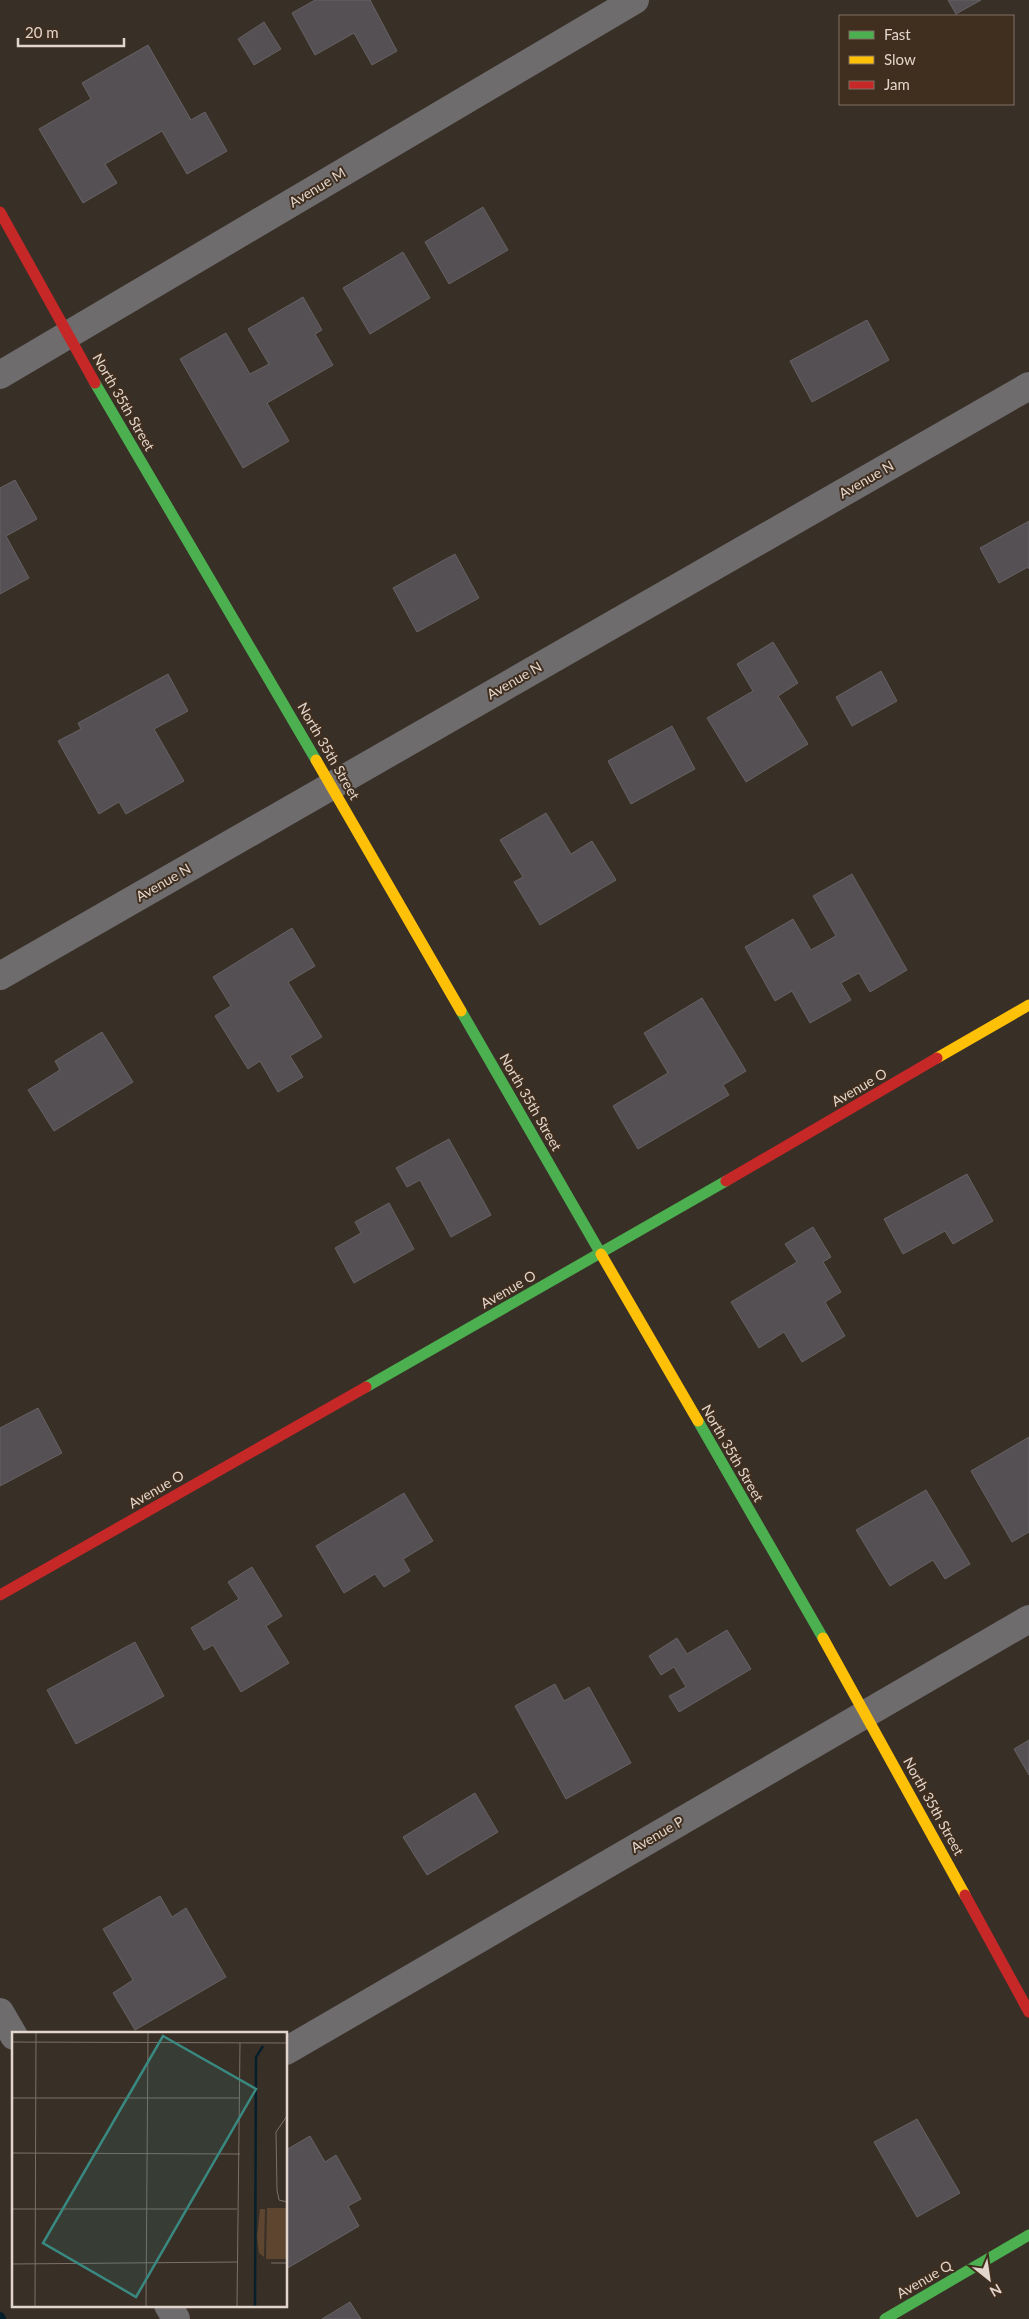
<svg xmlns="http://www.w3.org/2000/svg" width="1029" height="2319" font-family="Lato,sans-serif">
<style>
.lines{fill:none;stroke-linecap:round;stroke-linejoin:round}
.stream{stroke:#05202a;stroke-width:10}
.building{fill:#555054;stroke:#666263}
.street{stroke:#6f6c6e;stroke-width:28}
.fast{stroke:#4caf50;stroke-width:11}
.slow{stroke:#ffc107;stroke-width:11}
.jam{stroke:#c62828;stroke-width:11}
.labels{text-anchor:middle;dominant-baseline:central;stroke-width:4;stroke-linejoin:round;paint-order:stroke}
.street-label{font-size:14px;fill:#e1d5cc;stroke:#402e1f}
.inset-river{fill:none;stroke:#05202a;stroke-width:2.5}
.inset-road{fill:none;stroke:#7c7169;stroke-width:1}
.view{fill:#398981;fill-opacity:0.15;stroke:#398981;stroke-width:2.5}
.inset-edge{fill:none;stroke:#e1d5cc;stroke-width:2.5}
</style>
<rect width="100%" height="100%" fill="#382f27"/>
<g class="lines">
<path class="stream" d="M0,2317L1,2319"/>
</g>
<path class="building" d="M315,0H370L397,51L372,65L354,33L315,55L292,13Z
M948,0H981L956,14Z
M264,22L281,49L254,65L238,39Z
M148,45L191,120L205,112L227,151L187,174L162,131L105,164L117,183L83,203L39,129L91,99L82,83Z
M483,207L508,250L449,284L425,242Z
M403,252L430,298L370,334L343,288Z
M303,297L322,330L315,334L333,365L267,403L289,441L243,468L180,359L226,333L250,374L269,364L248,329Z
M867,320L889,360L812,402L790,361Z
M15,480L37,519L6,536L29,578L0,594V488Z
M1029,521V569L1028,567L999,583L980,548Z
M455,554L479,598L417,632L393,588Z
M773,642L798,683L778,696L808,744L746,782L707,718L753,691L737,664Z
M881,671L897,701L852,726L836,697Z
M168,674L188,711L154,729L184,781L126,814L119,802L99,814L58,741L81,729L78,723Z
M672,726L695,769L631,804L608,761Z
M546,813L571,854L592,841L616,880L540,925L514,882L523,877L500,840Z
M852,874L907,970L870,992L859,973L841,983L851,1000L810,1023L792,991L775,1001L745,947L793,919L811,950L836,936L813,896Z
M292,928L315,966L288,982L322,1037L290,1056L303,1077L278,1092L260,1061L248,1069L215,1016L231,1006L213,977Z
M702,998L746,1071L723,1085L729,1095L638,1149L613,1106L668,1073L644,1033Z
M102,1032L133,1082L54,1131L28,1090L60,1070L55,1061Z
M449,1139L491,1215L451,1237L420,1180L407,1187L396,1168Z
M967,1174L993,1221L953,1244L945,1231L903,1254L884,1219Z
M389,1203L414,1249L354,1283L335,1248L361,1233L355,1222Z
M813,1227L831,1257L823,1262L841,1292L825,1302L845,1336L802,1362L784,1332L759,1348L731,1302L797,1262L785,1244Z
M38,1408L62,1453L0,1486V1428Z
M1029,1437V1532L1012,1542L971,1471Z
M926,1490L970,1564L945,1579L933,1560L890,1586L856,1530Z
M404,1493L433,1541L403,1559L410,1571L384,1587L375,1574L344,1593L316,1546Z
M252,1567L282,1616L266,1626L289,1663L241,1692L213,1645L204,1650L191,1628L239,1599L228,1582Z
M727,1630L751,1669L679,1712L669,1696L686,1687L674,1667L661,1675L649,1656L677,1638L687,1654Z
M135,1642L164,1696L76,1744L47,1690Z
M555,1684L564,1701L589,1687L631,1763L566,1799L515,1706Z
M1029,1740V1775L1014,1749Z
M475,1793L498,1832L427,1875L403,1837Z
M160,1896L172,1917L186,1908L226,1977L135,2030L113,1993L133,1980L103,1929Z
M917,2119L960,2193L917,2217L874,2142Z
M310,2136L325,2162L336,2155L361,2199L348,2206L359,2226L286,2269V2150Z
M350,2302L361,2319H322Z"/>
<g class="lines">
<path class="street" d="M0,375L635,0
M0,976L1029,386
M0,2012L14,2036
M286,2051L1029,1619
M168,2305L176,2319"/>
<path class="fast" d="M95,383L316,760
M461,1011L601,1254
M366,1387L726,1181
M698,1421L823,1638
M885,2319L1029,2235"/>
<path class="slow" d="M316,760L461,1011
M937,1058L1029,1005
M601,1254L698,1421
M823,1638L965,1895"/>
<path class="jam" d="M0,212L95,383
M726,1181L937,1058
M0,1595L366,1387
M965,1895L1029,2012"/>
</g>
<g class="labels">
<g class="street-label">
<text transform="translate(317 187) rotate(-31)">Avenue M</text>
<text transform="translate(124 402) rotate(60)">North 35th Street</text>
<text transform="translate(866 479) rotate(-30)">Avenue N</text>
<text transform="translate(514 680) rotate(-30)">Avenue N</text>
<text transform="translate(329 751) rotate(60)">North 35th Street</text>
<text transform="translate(163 882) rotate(-30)">Avenue N</text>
<text transform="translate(859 1087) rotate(-30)">Avenue O</text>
<text transform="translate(531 1102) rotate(60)">North 35th Street</text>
<text transform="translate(508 1289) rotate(-30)">Avenue O</text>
<text transform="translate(733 1453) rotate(60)">North 35th Street</text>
<text transform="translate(156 1489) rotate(-30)">Avenue O</text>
<text transform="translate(934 1806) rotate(61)">North 35th Street</text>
<text transform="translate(657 1834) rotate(-30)">Avenue P</text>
<text transform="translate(924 2279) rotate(-30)">Avenue Q</text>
</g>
</g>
<g transform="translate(12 2032)">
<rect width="275" height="275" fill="#382f27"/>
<path d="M255,176H275V227H254ZM248,177H253L252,225L247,221L245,205Z" fill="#5e4530"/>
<path class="inset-river" d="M243,274L244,25L251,14"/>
<path class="inset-road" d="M0,10L275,11M0,66H228M275,84L264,100L265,158L267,168L275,170M0,121L228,122M0,177H225M259,231H275M0,232L225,230M23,274L24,1M134,274L136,1M225,274L228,11"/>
<path class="view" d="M151,4L244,57L124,265L31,211Z"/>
<rect width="275" height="275" class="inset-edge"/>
</g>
<rect x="839" y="15" width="175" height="90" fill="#402e1f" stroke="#807164"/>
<rect x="849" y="31" width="25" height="8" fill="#4caf50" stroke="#807164"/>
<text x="884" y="40" font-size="15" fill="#e1d5cc">Fast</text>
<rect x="849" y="56" width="25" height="8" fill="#ffc107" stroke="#807164"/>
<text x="884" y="65" font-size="15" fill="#e1d5cc">Slow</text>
<rect x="849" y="81" width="25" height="8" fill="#c62828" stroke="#807164"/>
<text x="884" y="90" font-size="15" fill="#e1d5cc">Jam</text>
<g transform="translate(989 2279) rotate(150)" stroke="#402e1f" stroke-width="4" paint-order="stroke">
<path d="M0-4L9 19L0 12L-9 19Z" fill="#e1d5cc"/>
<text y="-8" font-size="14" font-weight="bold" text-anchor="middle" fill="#e1d5cc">N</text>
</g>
<path d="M18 38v8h106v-8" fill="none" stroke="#e1d5cc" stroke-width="2.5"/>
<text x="25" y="38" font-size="15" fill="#e1d5cc" stroke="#402e1f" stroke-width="4" paint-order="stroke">20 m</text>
</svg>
